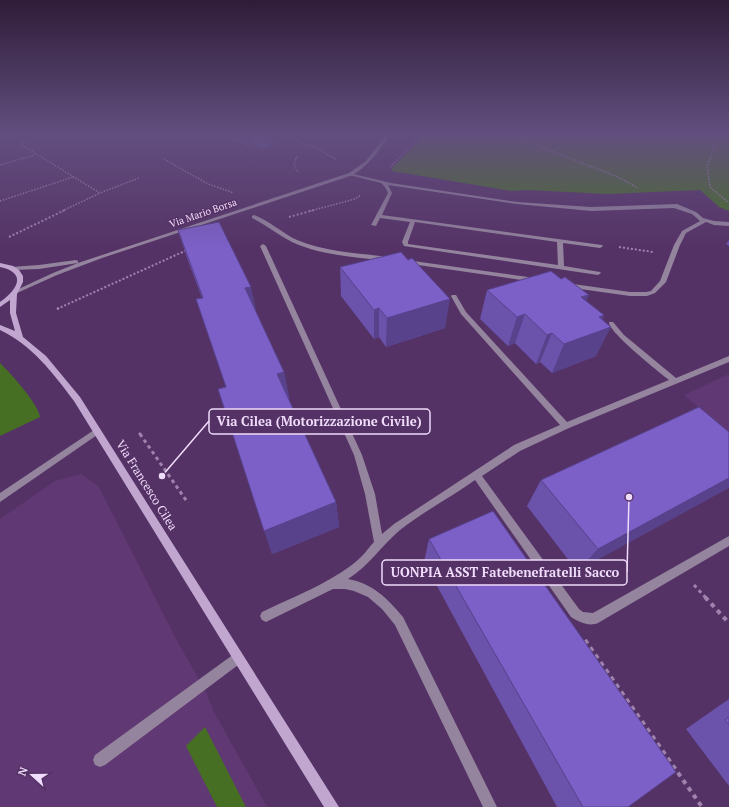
<svg xmlns="http://www.w3.org/2000/svg" width="729" height="807" font-family="'PT Serif',serif">
<style>
.built{fill:#603873}
.green{fill:#466f23}
.lines{fill:none;stroke-linecap:round;stroke-linejoin:round}
.path-far4{stroke:#9f83ad;stroke-width:1.5;stroke-dasharray:1.5 1.5;stroke-linecap:butt}
.path-far3{stroke:#9f83ad;stroke-width:2;stroke-dasharray:2 2;stroke-linecap:butt}
.path-far2{stroke:#9f83ad;stroke-width:2.5;stroke-dasharray:3 3;stroke-linecap:butt}
.path-far1{stroke:#9f83ad;stroke-width:3;stroke-dasharray:3.5 3.5;stroke-linecap:butt}
.path{stroke:#9f83ad;stroke-width:4;stroke-dasharray:4.5 4.5;stroke-linecap:butt}
.lane{fill:#94849d;fill-rule:evenodd}
.street{fill:#94849d;fill-rule:evenodd}
.secondary{fill:#c1a7d0;fill-rule:evenodd}
.wall{fill:#6b52ab}
.shaded-wall{fill:#57428b}
.building{fill:#7c5fc7;stroke:#57428b}
.labels{text-anchor:middle;dominant-baseline:central;stroke-width:3;stroke-linejoin:round;paint-order:stroke}
.far-street-label{font-size:10px;fill:#f0dcfb;stroke:#553266}
.street-label{font-size:12px;fill:#f0dcfb;stroke:#553266}
.leader{fill:none;stroke:#f0dcfb;stroke-width:1.5}
.callout-dot{fill:#f0dcfb;stroke:#553266;stroke-width:1.5}
.callout{fill:#553266;stroke:#f0dcfb;stroke-width:1.5}
.callout-label{font-size:13px;text-anchor:middle;font-weight:bold;fill:#f0dcfb}
</style>
<rect width="100%" height="100%" fill="#553266"/>
<path class="built" d="M729,374V433L684,395Z
M81,474L99,487L177,641L205,690L214,712L267,807H0V519L55,481Z"/>
<path class="green" d="M418,135H729V211L719,207L700,190L608,194L527,190L512,191L392,171V168L418,142L419,139Z
M0,363C11,374 38,403 40,417L0,436Z
M205,727L246,807H217L186,746Z"/>
<g class="lines">
<path class="path-far4" d="M12,135L26,143L20,144L100,193L139,178
M510,135L618,177L638,188
M713,135L714,149L707,166L710,187L729,203
M0,137L9,135
M288,138L317,148L337,160
M297,156L294,164L298,173
M164,159L208,184L234,193
M0,165L35,155
M390,167L415,142L416,135
M0,201L73,177
M62,211L100,193
M310,211L355,199L361,195"/>
<path class="path-far3" d="M289,217L314,210
M9,237L65,210
M619,247L653,252
M57,309L187,250"/>
<path class="path-far2" d="M57,309L59,308
M139,433L141,435"/>
<path class="path-far1" d="M140,434L188,503
M694,585L706,598"/>
<path class="path" d="M705,597L729,623
M585,640L702,807"/>
<path class="lane" d="M349,173L391,183L517,202L591,207L677,204L696,212L703,218L714,221L729,222V226L714,225L706,222L686,233L680,245L666,282L655,293L647,296H630L566,287L563,285L566,283L630,292H646L651,291L660,281L674,245L682,231L700,221L692,214L674,208L591,211L517,204L388,185L392,193L382,215L602,245L603,246L600,248L563,243L564,266L600,272L601,273L598,275L404,246L402,242L410,222L380,218L376,226L371,225L388,193L385,187L381,183L349,175ZM415,222L557,242L558,265L408,244V242Z
M254,215C270,221 282,233 297,240C326,252 358,253 389,257L392,259L389,261C357,257 322,256 292,242C278,235 266,225 252,218V216Z
M263,244L266,246L362,455L375,494L382,534L394,524L514,445L560,425L461,314L451,296L452,295H456L466,312L567,422L669,380C659,372 608,332 609,322H613L624,335L676,378L729,356V362L569,428L520,451L482,476L579,609L583,612L593,613L729,536V546L598,623C589,627 579,622 571,617L475,480C451,497 423,512 400,530C381,546 370,565 348,579C372,583 388,599 403,617L497,807H483L395,625L382,609L368,597L354,591L345,589H333L270,620L266,622L262,620L260,616L262,612C293,597 338,580 362,556C366,552 370,546 374,542L365,494L354,455L260,246Z
M406,260L535,278L538,280L535,282L404,263L403,262Z
M238,652L242,654L244,658L242,662L105,765L100,767L95,765L93,760L95,755L234,654Z"/>
<path class="street" d="M386,135H390C379,151 369,165 353,175L102,258L57,275L17,293H13L12,292L53,273L78,263L39,269L13,270L11,269V267L39,265L76,260L78,261V263L349,173L366,161Z
M97,428L100,429L101,431L100,433L0,502V493Z"/>
<path class="secondary" d="M0,263L13,266L19,270L23,276V282L17,294L16,313L23,337L46,356L80,397L339,807H324L74,401C53,373 32,345 0,330V325L15,331L10,313V300L0,307V302C17,290 28,273 0,267Z"/>
</g>
<path class="wall" d="M214,135H298L267,149L253,145L249,146Z
M178,230L257,315L284,372L289,400L336,502L339,527L272,554L226,387L196,299L202,298L187,258Z
M729,240V246L726,244Z
M340,267L445,328L386,347L379,337L374,339L341,296Z
M561,279L586,301L604,315L602,320L596,356L552,373L540,362L536,364L515,343L508,346L480,319L487,290Z
M729,432L577,571L527,506L541,480Z
M429,539L628,807H557L424,562Z
M729,699V786L686,729Z"/>
<path class="shaded-wall" d="M247,135H251L253,145L249,146Z
M265,135H298L267,149Z
M251,287L257,315L245,288Z
M589,295L576,324L581,297Z
M450,299L445,328L386,347L387,318Z
M379,308V337L374,339V310Z
M525,314L515,343L508,346L517,317Z
M604,315L596,333L611,327L596,356L552,373L564,344L599,317Z
M552,333L540,362L536,364L547,335Z
M284,372L290,400L277,374Z
M729,478V488L577,571L598,549Z
M336,502L339,527L272,554L264,531Z"/>
<path class="building" d="M219,222L251,287L245,288L284,372L277,374L336,502L264,531L218,389L226,387L196,299L203,298L178,230Z
M401,252L408,260L412,258L450,299L387,318L379,308L374,310L340,267Z
M551,271L561,279L565,277L589,295L581,297L604,315L599,317L611,327L564,344L552,333L547,335L525,314L517,317L487,290Z
M699,407L729,432V478L598,549L541,480Z
M493,511L676,772L628,807H583L429,539Z
M729,717V725L725,720Z"/>
<linearGradient id="sky" x2="0" y2="1"><stop stop-color="#2f1c38"/><stop offset="0.54" stop-color="#624f7f"/><stop offset="1" stop-color="#624f7f" stop-opacity="0"/></linearGradient>
<rect width="729" height="248" fill="url(#sky)"/>
<g class="labels">
<g class="far-street-label">
<text transform="translate(203 213) rotate(-19)">Via Mario Borsa</text>
</g>
<g class="street-label">
<text transform="translate(147 485) rotate(58)">Via Francesco Cilea</text>
</g>
</g>
<path class="leader" d="M162 476L209 421M629 497L627 572"/>
<g class="callout-dot">
<circle cx="162" cy="476" r="4"/>
<circle cx="629" cy="497" r="4"/>
</g>
<g class="callout">
<rect x="209" y="409" width="221" height="25" rx="4"/>
<rect x="382" y="560" width="245" height="25" rx="4"/>
</g>
<g class="callout-label">
<text x="319" y="426">Via Cilea (Motorizzazione Civile)</text>
<text x="505" y="577">UONPIA ASST Fatebenefratelli Sacco</text>
</g>
<g transform="translate(32 775) rotate(291)" stroke="#553266" stroke-width="3" paint-order="stroke">
<path d="M0-3L7 15L0 10L-7 15Z" fill="#f0dcfb"/>
<text y="-6" font-size="11" font-weight="bold" text-anchor="middle" fill="#f0dcfb">N</text>
</g>
</svg>
